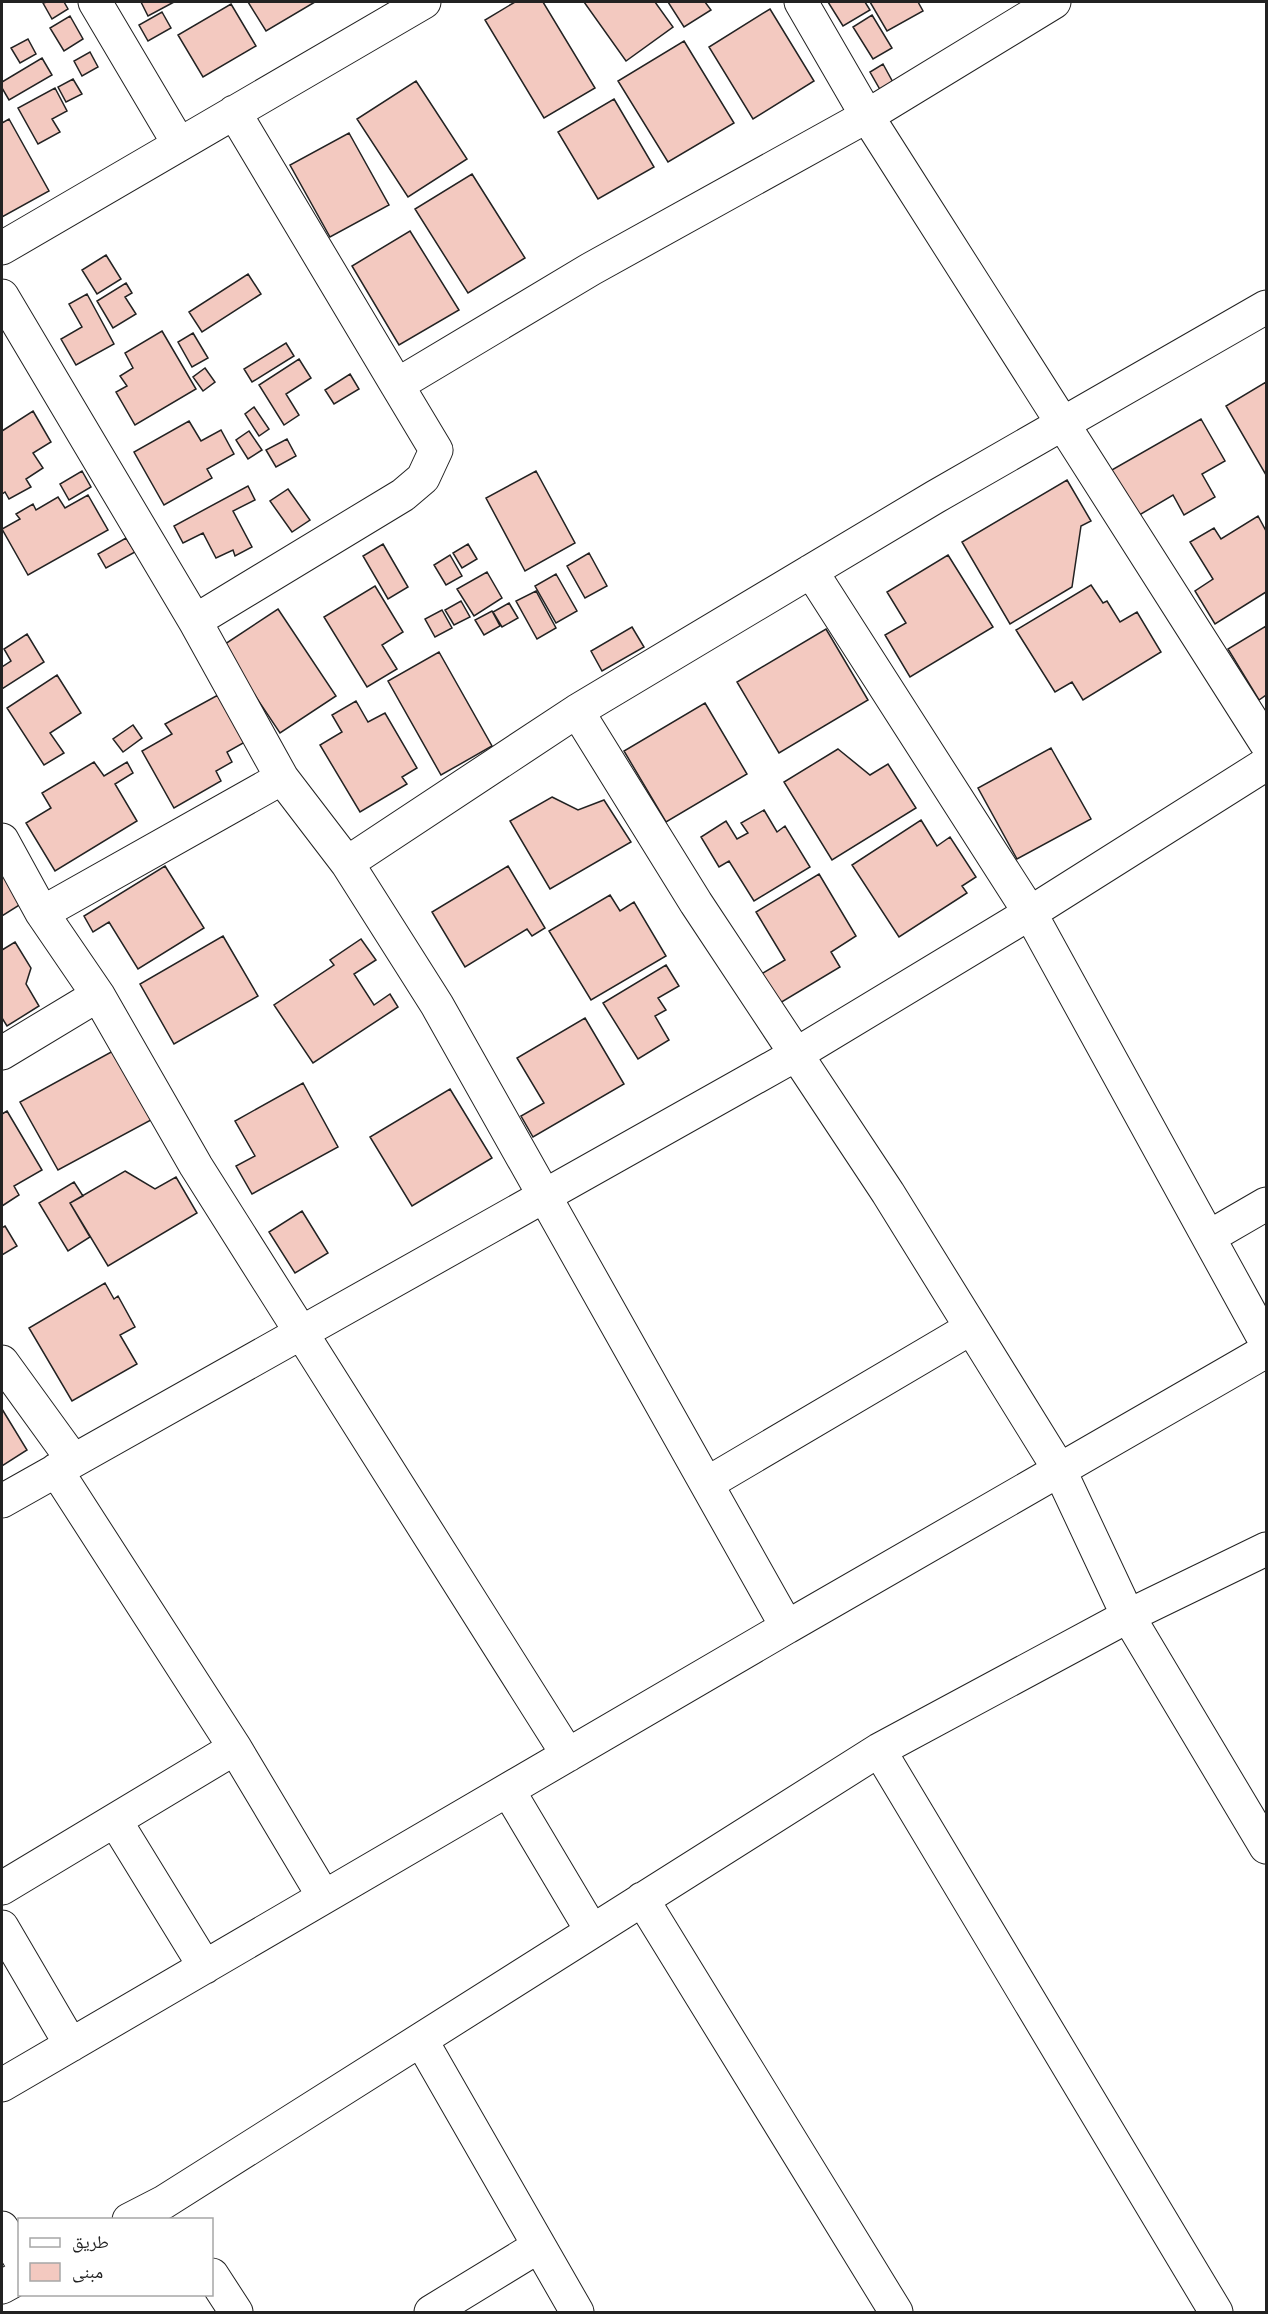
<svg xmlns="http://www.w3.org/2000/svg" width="1268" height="2314" font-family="Overpass,'Noto Naskh Arabic',sans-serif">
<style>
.building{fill:#f3c9c0;stroke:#222;stroke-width:1.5}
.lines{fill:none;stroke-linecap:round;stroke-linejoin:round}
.minor-casing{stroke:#222;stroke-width:35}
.minor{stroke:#fff;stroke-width:33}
</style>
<rect width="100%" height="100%" fill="#fff"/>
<path class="building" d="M47,2H64L68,9L52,19L43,3Z
M141,2H174L148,16Z
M248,2H315L266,31Z
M515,2H543L595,88L544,118L485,20Z
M584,2H655L673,27L626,61Z
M668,2H705L711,10L684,27Z
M828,2H865L870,10L843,26Z
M870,2H918L923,11L887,31Z
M231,4L256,46L203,77L178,35Z
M770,9L814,81L753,119L709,47Z
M162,12L171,28L148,41L139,25Z
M872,15L892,48L873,59L853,27Z
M70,16L83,39L64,51L50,28Z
M28,39L36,54L20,63L11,48Z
M684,41L734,123L668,162L618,81Z
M90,52L98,67L82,76L74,61Z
M42,58L52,75L9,100L2,88V82Z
M883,64L895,86L882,93L870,72Z
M73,79L82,94L66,102L58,87Z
M416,81L467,159L408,197L357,119Z
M55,88L67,111L52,119L60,132L38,144L18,108Z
M614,99L654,167L598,199L558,132Z
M9,119L49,191L2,217V123Z
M349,133L389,205L330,237L290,165Z
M472,174L525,258L468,293L415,209Z
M410,231L459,310L399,345L352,266Z
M106,255L121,279L97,294L82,270Z
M248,274L261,294L202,332L189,312Z
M126,283L132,293L125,297L136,314L113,328L97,301Z
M87,294L114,344L76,365L61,339L82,327L69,304Z
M162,331L196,389L135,425L116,392L127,386L120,376L133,368L125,353Z
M193,333L208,358L192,367L178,342Z
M286,343L294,356L252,382L244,369Z
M299,359L311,378L286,394L299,415L284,425L259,385Z
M205,368L215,382L203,391L193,377Z
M350,374L359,389L334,404L325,390Z
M1266,382V475L1226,406Z
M254,407L269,429L259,436L245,414Z
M33,411L51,442L33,453L43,468L26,479L31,487L9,499L5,492L2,494V431Z
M1201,419L1225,461L1202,474L1215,497L1184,515L1173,495L1136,517L1110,471Z
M189,421L201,441L221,430L234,454L207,469L212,478L164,505L134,452Z
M249,431L262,450L248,459L236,440Z
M287,439L296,456L276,467L266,450Z
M82,471L91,487L69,500L60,484Z
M536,471L575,543L525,571L486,498Z
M1067,480L1091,521L1081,526L1072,587L1010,624L962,542Z
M248,486L255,500L233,511L252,547L235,556L233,550L216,558L203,533L183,543L174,526Z
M288,489L310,520L292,532L270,501Z
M88,495L108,530L28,575L2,529L20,519L16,514L33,504L36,510L58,497L65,508Z
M1258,516L1266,531V592L1215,624L1195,591L1213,579L1190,542L1214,528L1221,539Z
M126,538L135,552L106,568L98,554Z
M383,544L408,587L388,599L363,556Z
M468,544L477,559L462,568L453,553Z
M589,553L607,586L585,598L567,566Z
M450,555L462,576L446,585L434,565Z
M948,555L993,627L910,677L885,635L906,623L887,592Z
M487,572L502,598L474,616L457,589Z
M556,574L577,611L556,623L535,586Z
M1091,585L1103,603L1107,601L1120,622L1137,612L1161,652L1083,700L1072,682L1055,692L1016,630Z
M375,586L403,632L382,645L397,669L367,687L324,617Z
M536,591L556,628L537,639L516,601Z
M461,601L470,617L454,625L445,610Z
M509,603L518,618L502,627L493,612Z
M278,609L336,696L280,733L222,646Z
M442,610L452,628L435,637L425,619Z
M492,611L500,626L484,635L475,620Z
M1266,626V695L1259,700L1228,649Z
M632,627L644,647L602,671L591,651Z
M826,629L868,700L779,753L737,682Z
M27,634L44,662L2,689V667L11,661L4,649Z
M439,652L492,746L441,775L388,681Z
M57,675L81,713L50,733L64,753L44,765L7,708Z
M218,695L245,742L227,752L232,762L216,771L221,781L174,808L142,751L172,734L165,724Z
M356,701L368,722L385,713L417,768L402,777L407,784L360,812L320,745L342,732L332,715Z
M705,703L747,774L666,822L624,751Z
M133,725L142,738L123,752L113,739Z
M1051,748L1091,819L1017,859L978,788Z
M838,749L870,775L888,764L916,808L832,860L784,782Z
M94,762L104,776L127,762L133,773L115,784L137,821L55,871L26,823L51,808L42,793Z
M552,797L578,810L604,800L631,842L550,889L510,821Z
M764,810L777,832L785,826L810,867L754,901L729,861L719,867L701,837L726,821L737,839L748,833L741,823Z
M921,820L937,846L950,837L976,877L962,886L967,893L899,937L852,865Z
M165,866L204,928L138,969L109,922L93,932L84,916Z
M508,866L545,928L532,936L527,929L465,967L432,912Z
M2,872L21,904L2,916Z
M819,874L856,936L831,952L840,967L775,1006L758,976L785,960L756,912Z
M610,895L620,911L634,902L666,956L591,1000L549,931Z
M223,936L258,996L174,1044L140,984Z
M361,939L376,960L354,974L374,1005L390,994L398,1007L313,1063L274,1005L334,965L330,960Z
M15,942L31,968L26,984L39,1006L7,1026L2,1018V950Z
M666,965L679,986L658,998L666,1010L655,1016L669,1040L638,1059L603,1003Z
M585,1018L624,1084L533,1137L521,1116L544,1103L517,1058Z
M113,1051L151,1120L58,1170L20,1102Z
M303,1083L338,1147L252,1194L236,1166L255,1156L235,1121Z
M450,1089L492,1158L412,1206L370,1137Z
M7,1111L42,1170L14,1186L19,1195L2,1206V1114Z
M125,1171L155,1189L176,1177L197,1213L108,1266L70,1203Z
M74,1182L83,1196L70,1203L90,1237L68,1251L39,1203Z
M302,1211L328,1253L295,1273L269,1232Z
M5,1226L17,1246L2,1255V1228Z
M105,1283L114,1299L118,1296L135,1327L120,1335L137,1364L72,1401L29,1328Z
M2,1409L27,1450L2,1466Z"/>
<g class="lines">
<defs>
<path id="minor" d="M95,2L179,144
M801,2L867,116L1266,743
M234,112L397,385L591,269L867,116L1054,2
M2,248L424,2
M2,296L195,621L282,778L347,863L437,1005L787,1627L1266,1351
M1266,307L935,497L577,711L696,903L888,1193L1059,1469L1128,1616L1266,1847
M811,571L1030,913L1266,1342
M195,621L403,495L423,478L436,450L397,385
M2,840L42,913L282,778
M347,863L577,711
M42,913L98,995L196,1166L568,1755
M2,1053L98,995
M1209,1237L1266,1204
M2,1362L73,1460
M708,1483L971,1328
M2,1501L795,1055L1030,913L1266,764
M235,1748L324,1897
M879,1750L1216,2312
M508,1790L592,1931
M116,1822L205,1967
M2,1888L235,1748L56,1470
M642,1899L896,2312
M2,1927L71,2045
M421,2040L577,2312
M2,2085L787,1627
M129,2220L164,2202L879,1750L1128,1616L1266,1549
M2,2228L20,2259
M212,2275L236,2312
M2,2287L20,2277
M431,2312L539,2246"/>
</defs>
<use href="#minor" class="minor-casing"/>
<use href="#minor" class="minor"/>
</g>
<rect width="1268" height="2314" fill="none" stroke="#222222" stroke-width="6"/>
<rect x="18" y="2218" width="195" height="78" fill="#ffffff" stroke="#a7a7a7" stroke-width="1.5"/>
<rect x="30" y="2238" width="30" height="9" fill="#ffffff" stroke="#a7a7a7" stroke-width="1.5"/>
<text x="72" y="2248" font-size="18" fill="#222222">طريق</text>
<rect x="30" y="2263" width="30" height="18" fill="#f3c9c0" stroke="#a7a7a7" stroke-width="1.5"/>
<text x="72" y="2278" font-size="18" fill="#222222">مبنى</text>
</svg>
